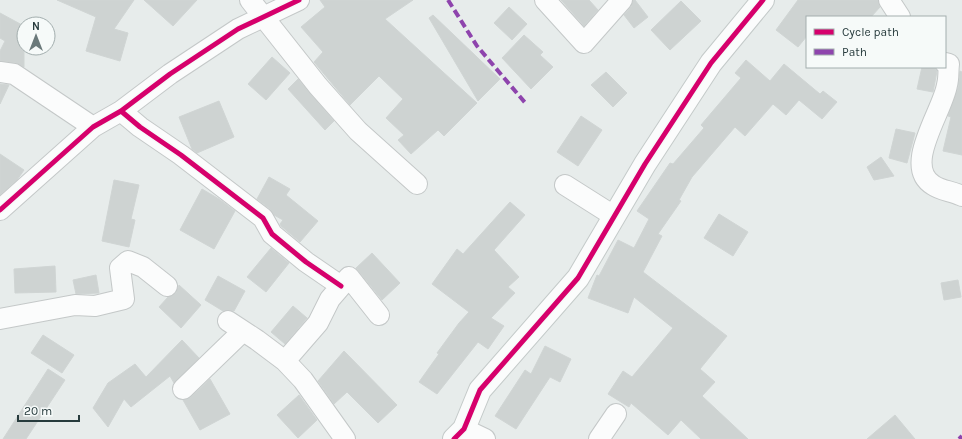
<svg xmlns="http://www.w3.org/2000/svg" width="962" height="439" font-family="Karla,sans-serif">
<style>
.building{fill:#ced3d2;stroke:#d0d5d4}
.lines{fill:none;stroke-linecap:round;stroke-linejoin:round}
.street-casing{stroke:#c4c8c8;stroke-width:22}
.secondary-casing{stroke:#c4cac9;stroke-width:24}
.street{stroke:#fbfcfc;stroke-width:20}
.secondary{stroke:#fbfcfc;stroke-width:22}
.quiet{stroke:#8e44ad;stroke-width:4;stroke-dasharray:8 4;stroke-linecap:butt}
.cycleway-casing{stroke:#f6faf9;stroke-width:8}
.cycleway{stroke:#d6006c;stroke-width:5}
</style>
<rect width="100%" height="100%" fill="#e7eceb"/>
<path class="building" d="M57,0H134L114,29L128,33L120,61L86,51L96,17Z
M144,0H197L173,26Z
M320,0H413L385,19L477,103L444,136L438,130L411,154L398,140L404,135L386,118L403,99L379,76L350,105L314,62L323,52L301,27L325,7Z
M561,0H589L598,10L584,26Z
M633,0H635L648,17L634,28L624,15L631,7Z
M798,0H878L880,7L871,17H807V36L798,47L776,30Z
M681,1L701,21L670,50L651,30Z
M509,7L527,24L512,40L494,23Z
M0,13L24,26V67L16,63L0,61V51L5,41L0,38Z
M433,15L500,79L478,101L429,18Z
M524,35L543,52L540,55L553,67L531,89L502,58Z
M272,57L290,73L266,100L248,84Z
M746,60L770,81L784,64L820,94L823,91L837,102L822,119L799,100L786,115L773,104L745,136L735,127L692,177L679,200L681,201L658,234L662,236L643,272L727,336L700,369L715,382L702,396L748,439H701L681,420L668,435L631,403L629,407L608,394L623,371L632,377L673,328L634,297L628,313L588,298L597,275L599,276L618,240L634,248L649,219L637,211L670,163L673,164L704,128L701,125L741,78L735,73Z
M922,67H934L937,71L933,92L917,89Z
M960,71L962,72V155L943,151L951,117L948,116L958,88Z
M606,72L627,93L613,107L591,85Z
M298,79L334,121L325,130L288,89Z
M0,84L9,85L0,104Z
M219,101L234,137L197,153L192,149L179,117Z
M581,116L602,130L578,166L557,152Z
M896,129L915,133L907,163L889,158Z
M0,154L24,170L17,180L0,195Z
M881,157L894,176L874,180L867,167Z
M269,177L290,189L286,195L318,221L300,242L281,226L280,224L283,220L274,215L270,209L257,199Z
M114,180L139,185L131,219L135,220L129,247L102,241Z
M202,189L219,199L235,211L214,249L180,230Z
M510,202L525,215L494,250L519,277L508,287L515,293L491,318L504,326L488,349L478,342L437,394L419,382L439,354L437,353L459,323L469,312L432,284L457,249L463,254Z
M719,214L748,232L733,256L704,238Z
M271,248L289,263L266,292L247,277Z
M372,253L400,283L382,300L356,268Z
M55,266L56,292L15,293L14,269Z
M96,275L99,293L76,294L73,280Z
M218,276L245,291L234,311L229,310L223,311L205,300Z
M958,280L961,297L944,300L941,283Z
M179,285L201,305L181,328L159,307L168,297L176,293Z
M293,306L307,318L285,344L271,332Z
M43,335L74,355L62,373L31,353Z
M182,340L199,358L174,383L170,376L131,407L124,399L108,427L93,408L108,383L135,364L146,377Z
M545,346L571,359L560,382L550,377L516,429L495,416L525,370L531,374Z
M344,351L397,405L378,423L347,392L334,404L318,381Z
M48,369L65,380L26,439H3Z
M210,379L230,414L200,430L183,400L191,397Z
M299,395L317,420L298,438L277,415Z
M895,415L915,439H867Z"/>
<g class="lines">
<defs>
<path id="street" d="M250,0L318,86L358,131L417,184
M545,0L584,43L622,0
M889,0L900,17
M945,63L949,64C948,71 949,78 947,85C943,111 902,166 933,185C941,191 953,191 962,196
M0,72L14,74L93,127
M121,111L140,127L181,155L263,218L272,234L306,262L341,286
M565,185L614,216
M0,210L93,127L121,111L170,74L238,29L299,0
M0,319L75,305L95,306L124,299L120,268L128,261L143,267L167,286
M228,321L257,340L285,361
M183,389L243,331
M464,429L485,439
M345,439L303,380L285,361L318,323L330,299L349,277L379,315
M599,439L616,414"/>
<path id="secondary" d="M454,439L464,429L480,390L578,278L645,164L711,63L763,0"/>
</defs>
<use href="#street" class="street-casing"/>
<use href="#secondary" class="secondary-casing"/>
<use href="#street" class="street"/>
<use href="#secondary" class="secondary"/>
<path class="quiet" d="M448,0L477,46L527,105
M959,439L962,436"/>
<defs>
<path id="cycleway" d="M121,111L140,127L181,155L263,218L272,234L306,262L341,286
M0,210L93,127L121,111L170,74L238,29L299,0
M454,439L464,429L480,390L578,278L645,164L711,63L763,0"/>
</defs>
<use href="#cycleway" class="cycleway-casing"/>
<use href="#cycleway" class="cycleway"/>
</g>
<rect x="806" y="16" width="140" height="52" fill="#f6faf9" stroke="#a3aeae"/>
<rect x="814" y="29" width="20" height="6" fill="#d6006c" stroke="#a3aeae"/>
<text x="842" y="36" font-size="12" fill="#273b3d">Cycle path</text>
<rect x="814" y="49" width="20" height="6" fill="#8e44ad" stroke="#a3aeae"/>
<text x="842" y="56" font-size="12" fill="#273b3d">Path</text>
<g transform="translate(36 36)"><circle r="19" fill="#f6faf9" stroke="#a3aeae"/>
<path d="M0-3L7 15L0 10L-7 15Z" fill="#6a797a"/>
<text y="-6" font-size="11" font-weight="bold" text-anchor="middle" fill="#273b3d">N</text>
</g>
<path d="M18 415v6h61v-6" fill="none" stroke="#273b3d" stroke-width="2"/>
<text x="24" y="415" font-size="12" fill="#273b3d" stroke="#f6faf9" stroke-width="3" paint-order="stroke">20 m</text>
</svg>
